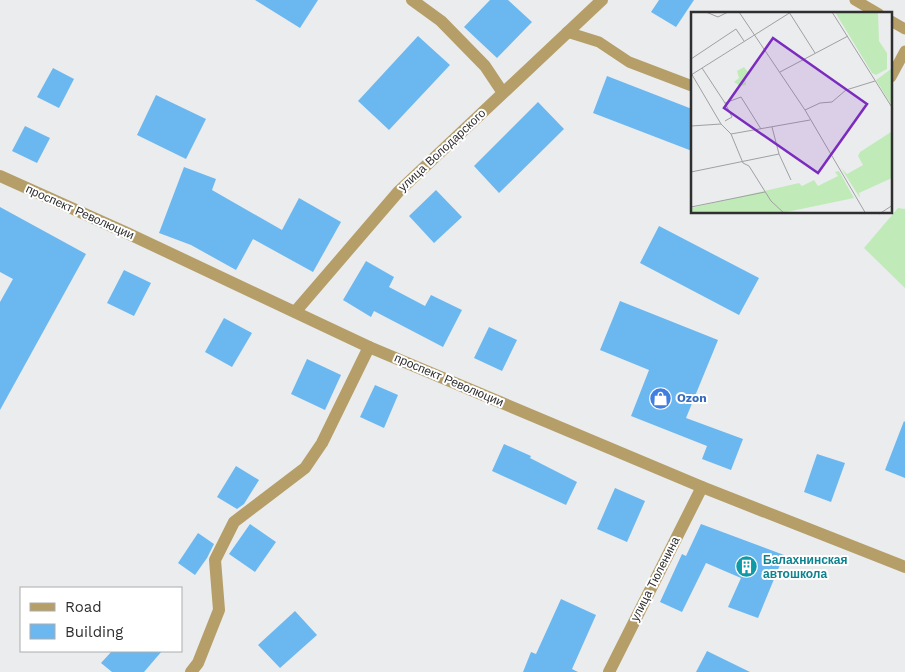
<svg xmlns="http://www.w3.org/2000/svg" width="905" height="672" font-family="'Work Sans',sans-serif">
<style>
.green{fill:#c0ebb9}
.building{fill:#6bb8f1}
.lines{fill:none;stroke-linecap:round;stroke-linejoin:round}
.service{stroke:#b59e67;stroke-width:11}
.minor{stroke:#b59e67;stroke-width:12}
.tertiary{stroke:#b59e67;stroke-width:12}
.labels{text-anchor:middle;dominant-baseline:central;stroke-width:4;stroke-linejoin:round;paint-order:stroke}
.street-label{font-size:12px;fill:#2f2f30;stroke:#fff}
.shop-label{font-size:12px;font-weight:bold;fill:#366cbe;stroke:#fff;text-anchor:start}
.culture-label{font-size:12px;font-weight:bold;fill:#0d838f;stroke:#fff;text-anchor:start}
.inset-road{fill:none;stroke:#a0a0a2;stroke-width:1}
.view{fill:#7b2cbf;fill-opacity:0.15;stroke:#7b2cbf;stroke-width:2.5}
.inset-edge{fill:none;stroke:#2f2f30;stroke-width:2.5}
</style>
<rect width="100%" height="100%" fill="#ebecee"/>
<path class="green" d="M898,208L905,209V288L864,248Z"/>
<path class="building" d="M255,0H318L300,28Z
M490,0H508L532,22L497,58L464,27Z
M659,0H694L676,27L651,12Z
M418,36L450,65L389,130L358,101Z
M53,68L74,79L59,108L37,97Z
M607,76L692,109V151L593,113Z
M156,95L206,119L186,159L137,135Z
M538,102L564,129L499,193L474,166Z
M25,126L50,138L37,163L12,151Z
M184,167L216,179L212,190L282,230L299,198L341,222L313,272L253,239L236,270L191,245L159,233Z
M436,190L462,217L434,243L409,216Z
M0,207L86,254L0,410V302L13,279L0,272Z
M659,226L759,278L739,315L640,263Z
M366,261L394,277L389,287L425,306L431,295L462,310L443,347L374,311L371,317L343,300Z
M124,270L151,283L134,316L107,303Z
M620,301L718,340L686,418L743,439L731,470L702,459L707,446L631,416L649,370L600,350Z
M224,318L252,333L232,367L205,352Z
M489,327L517,340L502,371L474,358Z
M307,359L341,375L325,410L291,394Z
M375,385L398,395L384,428L360,417Z
M904,421L905,422V478L885,470Z
M504,444L531,456L530,458L577,482L566,505L492,471Z
M817,454L845,463L831,502L804,492Z
M236,466L259,480L244,504L237,509L217,497Z
M615,488L645,501L627,542L597,529Z
M250,524L276,542L255,572L229,554Z
M701,524L784,555L758,618L728,607L741,578L706,563L682,612L660,602L682,554L686,556Z
M198,533L214,544L207,558L195,575L178,563Z
M561,599L596,615L572,669L578,672H523L531,652L536,654Z
M295,611L317,635L280,668L258,645Z
M112,651H162L144,672H112L101,663Z
M707,651L750,672H696Z"/>
<g class="lines">
<path class="service" d="M855,0L879,14
M891,21L905,29
M567,32L599,42L629,62L692,86
M891,77L905,51"/>
<path class="minor" d="M412,0L441,21L485,66L503,93
M295,312L399,191L602,0
M191,672L198,663L219,610L215,560L234,522L305,468L322,443L369,347
M609,672L702,487"/>
<path class="tertiary" d="M0,176L127,233L369,347L702,487L905,567"/>
</g>
<defs>
<symbol id="shop-disc" viewBox="-11 -11 22 22"><circle r="9.5" fill="#3f7fe0" stroke="#fff"/><path d="M-5-2.5h2.3a2.7 3.5 0 0 1 5.4 0H5L5.5 6h-11ZM-1.5-2.5h3a1.5 2.3 0 0 0-3 0Z" fill="#fff"/></symbol>
<symbol id="building-disc" viewBox="-11 -11 22 22"><circle r="9.5" fill="#0f9aa8" stroke="#fff"/><path d="M-4-6H4V6H1V3H-1V6H-4ZM-2.5-4.3h1.7v1.8h-1.7ZM.8-4.3h1.7v1.8H.8ZM-2.5-1h1.7V.8h-1.7ZM.8-1h1.7V.8H.8Z" fill="#fff"/></symbol>
</defs>
<g fill-rule="evenodd">
<use href="#shop-disc" x="648" y="386" width="25" height="25"/>
<use href="#building-disc" x="734" y="554" width="25" height="25"/>
</g>
<g class="labels">
<g class="street-label">
<text transform="translate(442 150) rotate(-43)">улица Володарского</text>
<text transform="translate(80 212) rotate(24)">проспект Революции</text>
<text transform="translate(449 380) rotate(23)">проспект Революции</text>
<text transform="translate(655 579) rotate(-63)">улица Тюленина</text>
</g>
<g class="shop-label">
<text x="677" y="398">Ozon</text>
</g>
<g class="culture-label">
<text x="763" y="560">Балахнинская<tspan x="763" dy="14">автошкола</tspan></text>
</g>
</g>
<g transform="translate(691 12)">
<rect width="201" height="201" fill="#ebecee"/>
<path d="M144,0H187L188,29L196,41V57L185,63L181,61ZM53,55L57,60L54,65L55,73L49,74L43,70L48,66L46,59ZM200,57L202,60L201,94L185,68ZM200,120L201,166L168,181L169,186L150,156L156,162L172,153L167,144L169,140ZM148,159L163,186L91,201L0,202V196L108,171L111,174L123,168L127,174L147,164L144,160Z" fill="#c0ebb9"/>
<path class="inset-road" d="M15,0L27,5L37,0M48,0L114,98L175,202M98,0L124,41M141,0L202,97M0,47L45,17L53,29M11,56L34,91L50,85L70,117M89,60L157,24M0,61L30,112M0,63L100,0M114,98L129,91L141,90L155,78L184,69M34,109L41,105L34,91M0,114L30,112L40,122L119,108M81,115L88,142L100,168M40,122L52,151L58,154L80,189L94,202M0,160L88,142M0,195L74,180M188,202L202,193"/>
<path class="view" d="M82,26L176,92L127,161L33,96Z"/>
<rect width="201" height="201" class="inset-edge"/>
</g>
<rect x="20" y="587" width="162" height="65" fill="#ffffff" stroke="#acacac"/>
<rect x="30" y="603" width="25" height="8" fill="#b59e67" stroke="#acacac"/>
<text x="65" y="612" font-size="15" fill="#2f2f30">Road</text>
<rect x="30" y="624" width="25" height="15" fill="#6bb8f1" stroke="#acacac"/>
<text x="65" y="637" font-size="15" fill="#2f2f30">Building</text>
</svg>
